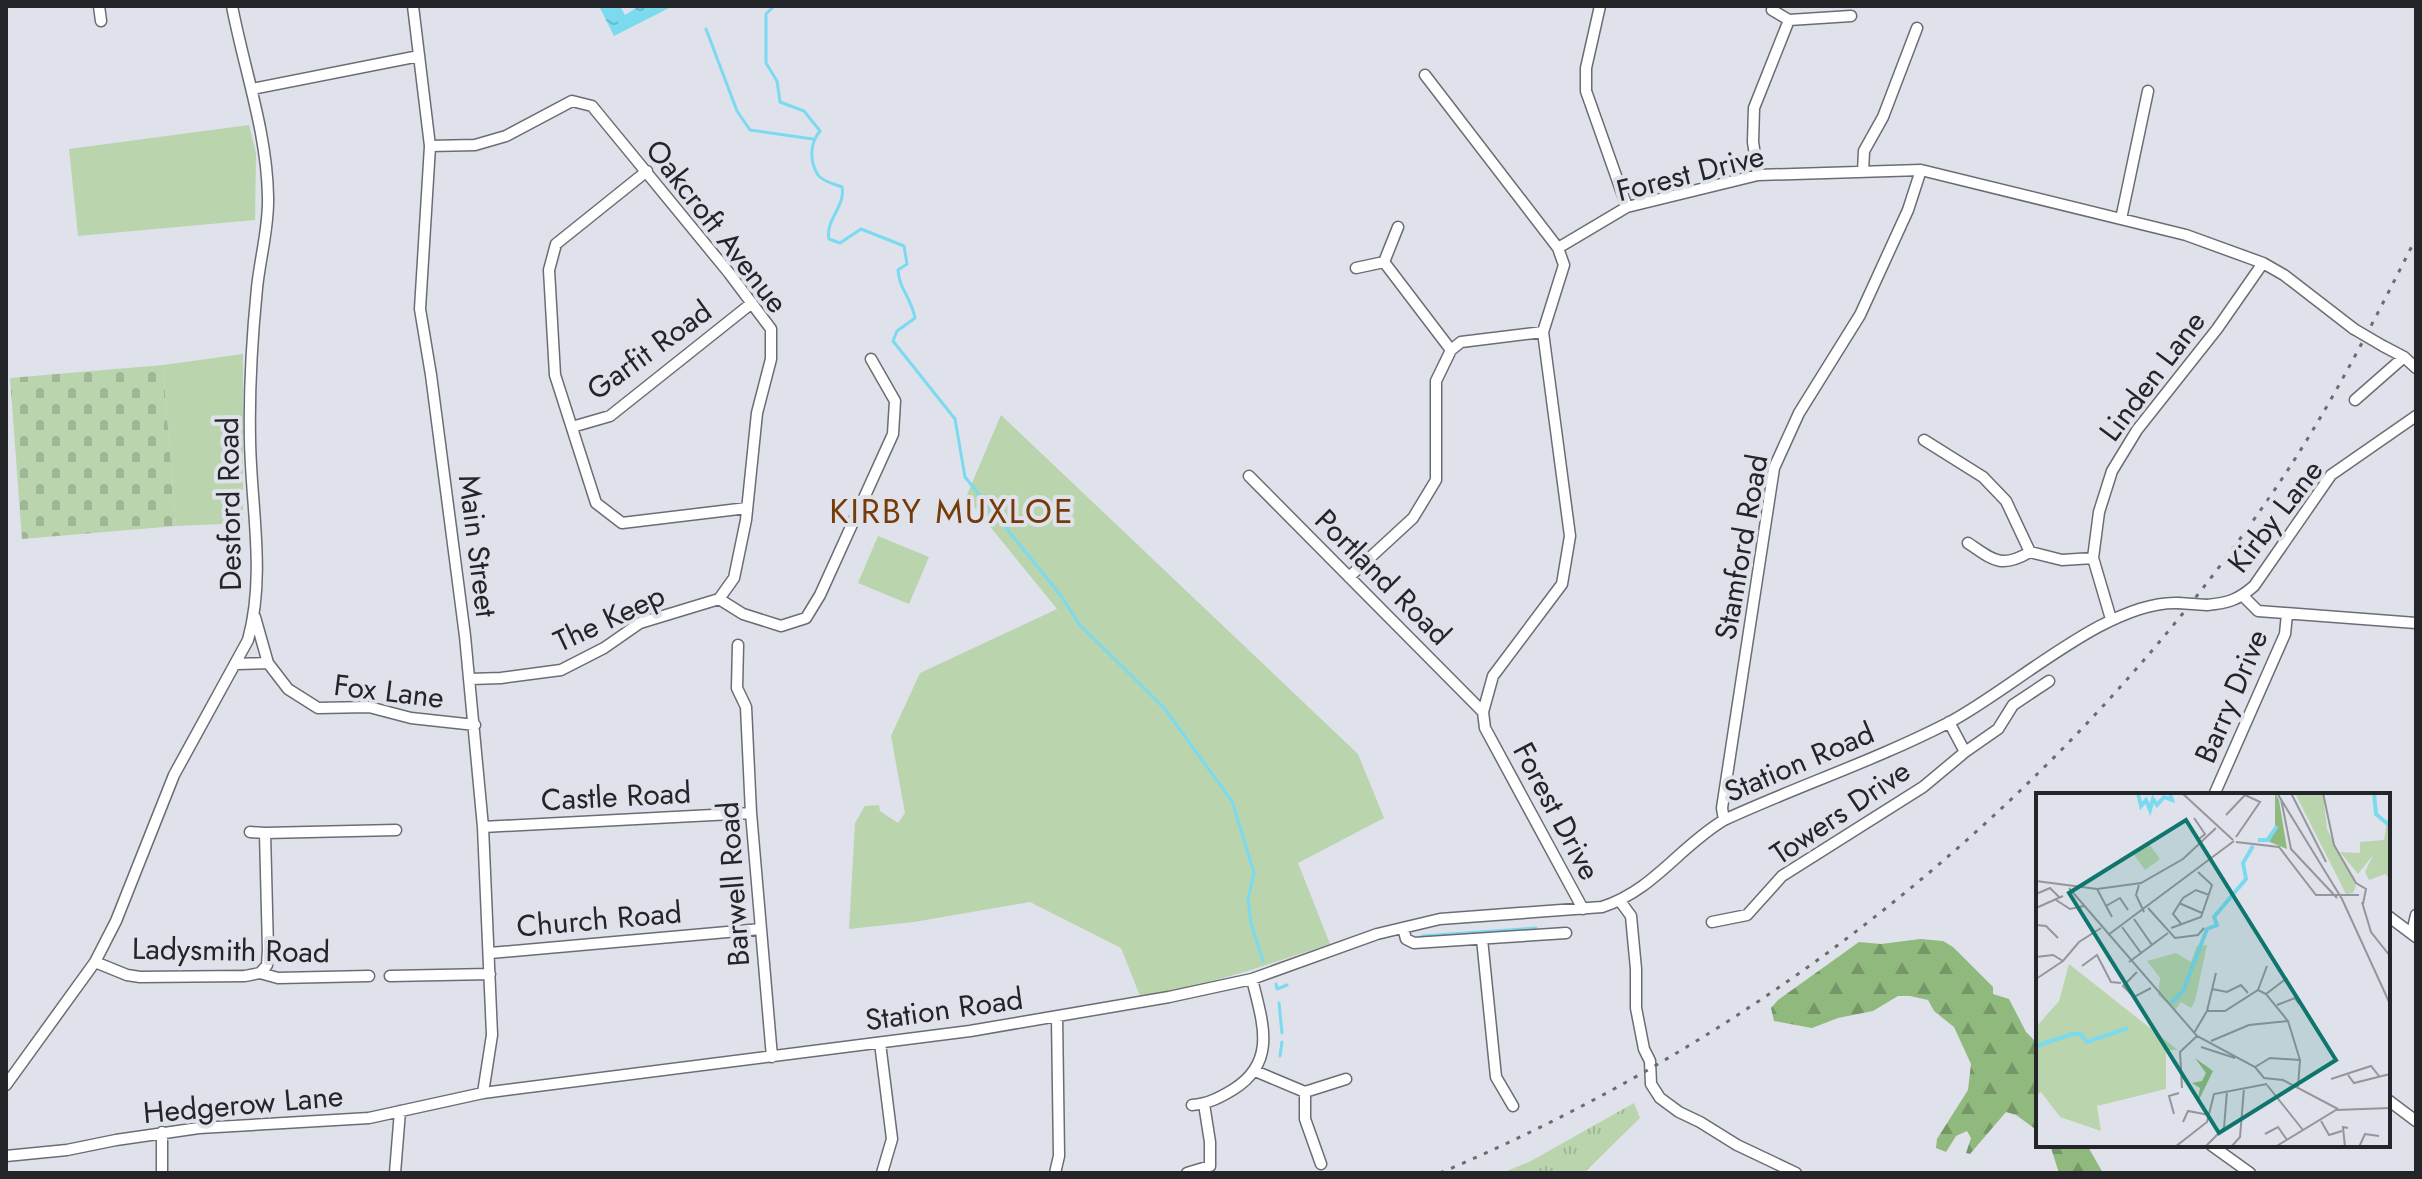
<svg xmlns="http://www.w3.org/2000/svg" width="2422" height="1179" font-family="Jost,sans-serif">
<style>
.grass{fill:url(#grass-tufts)}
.forest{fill:url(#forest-firs)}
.cemetery{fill:url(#cemetery-stones)}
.green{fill:#bad4ae}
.water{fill:url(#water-ripples)}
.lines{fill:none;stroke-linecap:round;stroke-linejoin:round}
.stream{stroke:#7bdaf0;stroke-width:3}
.minor-casing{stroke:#6b6d74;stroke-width:13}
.minor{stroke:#fff;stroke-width:10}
.rail{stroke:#6a6c71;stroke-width:3;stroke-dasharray:4 8;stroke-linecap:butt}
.minor-bridge-casing{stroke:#6b6d74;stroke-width:13;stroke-linecap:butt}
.minor-bridge{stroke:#fff;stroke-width:10}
.labels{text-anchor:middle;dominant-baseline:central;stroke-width:8;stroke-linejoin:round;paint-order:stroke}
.street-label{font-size:30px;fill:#242528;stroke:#dfe2ea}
.quarter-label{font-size:34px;letter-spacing:2px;fill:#763b09;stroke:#dfe2ea}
.inset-river{fill:none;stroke:#7bdaf0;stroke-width:4}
.inset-road{fill:none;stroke:#94969c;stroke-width:2}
.view{fill:#0f766e;fill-opacity:0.15;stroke:#0f766e;stroke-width:4}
.inset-edge{fill:none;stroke:#242528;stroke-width:4}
</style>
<defs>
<pattern id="grass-tufts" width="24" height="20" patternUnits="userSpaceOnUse" patternTransform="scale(2)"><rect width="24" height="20" fill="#bad4ae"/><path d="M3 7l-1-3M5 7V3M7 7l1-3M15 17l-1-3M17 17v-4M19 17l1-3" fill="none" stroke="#a0b696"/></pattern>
<pattern id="forest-firs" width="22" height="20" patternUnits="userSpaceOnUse" patternTransform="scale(2)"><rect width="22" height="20" fill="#90b97d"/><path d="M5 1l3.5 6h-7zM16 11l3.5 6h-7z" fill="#759666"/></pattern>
<pattern id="cemetery-stones" width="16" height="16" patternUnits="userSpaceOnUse" patternTransform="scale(2)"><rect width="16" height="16" fill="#bad4ae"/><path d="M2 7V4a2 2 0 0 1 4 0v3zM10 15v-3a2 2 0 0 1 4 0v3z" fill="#a0b696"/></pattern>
<pattern id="water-ripples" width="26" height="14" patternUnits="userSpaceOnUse" patternTransform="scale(2)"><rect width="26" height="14" fill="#7bdaf0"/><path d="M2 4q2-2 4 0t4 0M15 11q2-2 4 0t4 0" fill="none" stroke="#6abbce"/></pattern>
</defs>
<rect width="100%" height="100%" fill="#dfe2ea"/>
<path class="grass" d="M1634,1103L1640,1118L1584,1173H1502L1531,1161Z"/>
<path class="forest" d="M1920,939L1943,941L1953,947L1993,987V994L2009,999L2026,1032L2035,1041L2038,1049V1131L2016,1115L2006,1112L1970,1154L1966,1153L1971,1138L1967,1131L1956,1136L1946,1152L1936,1148L1937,1139L1968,1090L1971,1064L1954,1027L1934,1011L1928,1000L1910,996H1898L1873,1011L1838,1018L1812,1028L1774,1021L1771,1008L1778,1000L1859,942L1881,944Z
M2050,1145H2087L2103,1173H2059Z"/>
<path class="cemetery" d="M163,365L176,526L22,539L10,378Z"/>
<path class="green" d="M249,125L256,153L255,220L78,236L69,149Z
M243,354V523L176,526L163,365Z
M1001,415L1358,754L1384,818L1298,863L1330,944L1251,970L1142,1001L1121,948L1030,902L914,922L849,929L855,823L865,806L879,805L880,811L898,823L905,813L891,736L920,673L1057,609L966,497Z
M878,536L929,557L909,604L858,583Z"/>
<path class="water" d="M599,6H620L625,15L639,6H673L614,36Z"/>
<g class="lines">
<path class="stream" d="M774,6L766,14V63L777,81L780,102L804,111L820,131C810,143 809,161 818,175C823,182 835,184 842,187C846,206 825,220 829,239L840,243L861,229L904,246L907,264L898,270C899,289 911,297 915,318L897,331L893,341L955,419L965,477L1062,597L1079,624L1164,708L1232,801L1254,873L1248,899L1251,923L1263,961
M706,29L737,111L750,130L813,139
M1422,936L1536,928
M1276,984L1277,989L1287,985
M1279,1003L1282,1033
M1280,1056L1282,1042"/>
<defs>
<path id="minor" d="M99,6L101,21
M413,6L430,146L420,309L431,375L465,636L483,827L492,1035L483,1093
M1600,6L1586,68V91L1627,207
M1772,10L1789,20
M1425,75L1558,248
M252,89L419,56
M430,146L475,145L506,136L572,101L592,106L729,273L771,329V359L757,413L746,520L734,578L719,599
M647,171L556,244L549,270L555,375L596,503L622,523L747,508
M1863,172L1864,151L1883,117L1917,28
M1758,175L1753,142L1754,108L1789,20L1851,16
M2121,219L2148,91
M1384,262L1398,227
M1356,268L1384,262L1451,350
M2383,346L2404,357L2416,368
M2355,400L2404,357
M572,427L610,416L752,303
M1924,440L1983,477L2006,501L2030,552
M1249,476L1483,712
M1968,543C1993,560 2001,569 2030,552L2062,560L2093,558
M1349,577L1413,518L1436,480V381L1451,350L1461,342L1543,332
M2243,596L2258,611L2416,623
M719,599L743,614L781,626L806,618L820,595L893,434L895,401L871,359
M2207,605C2228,603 2238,600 2254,586L2331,475L2416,416
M255,617L268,663L288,689L318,708L369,707L411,718L475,725
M2111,619L2093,558L2099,512L2112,471L2137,430L2217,329L2263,263
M738,645L737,688L746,707L751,813L772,1057
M236,664L268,663
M470,679L501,678L561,670L604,648L640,623L719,599
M1965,752L1998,729L2013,705L2049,681
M2214,795L2285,634L2287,614
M1724,820L1722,808L1774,468L1799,413L1860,315L1908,210L1921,170
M483,827L751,813
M250,832L265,833
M1620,901L1631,916L1636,969V1008L1644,1049L1650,1061L1651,1084L1660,1098L1679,1112L1700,1122L1737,1145L1796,1173
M1583,909L1485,728L1483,712L1493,676L1562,584L1570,536L1543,332L1564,265L1558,248L1627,207L1758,175L1921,170L2186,235L2263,263L2284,275L2354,329
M2388,916L2416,937
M1712,922L1747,915L1782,876L1923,787L1965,752L1949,722
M1403,928L1406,939L1414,943L1566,933
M2412,933L2416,915
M1482,939L1496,1077L1513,1106
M490,953L761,929
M95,962L127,975L140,977L245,976L260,973L278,978L369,976
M260,973L267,965L268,950L265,833L396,830
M390,976L490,974
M880,1043L892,1139L882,1173
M1255,1071L1305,1092V1119L1321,1164
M6,1085L95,962L116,921L174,775L248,640C266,575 251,507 250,440C249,390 252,338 257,288C260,258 269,227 268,197C267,132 244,69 232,6
M1305,1092L1346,1079
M2388,1100L2416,1121
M1192,1105C1208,1104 1221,1097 1234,1089C1278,1061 1262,1021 1252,979
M2211,1145L2250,1173
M6,1156L67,1150L116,1140L199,1128L369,1118L483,1093L970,1031L1169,997L1252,979L1377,934L1440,919L1602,907C1654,890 1679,847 1724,820C1798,786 1876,760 1948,723C2012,690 2107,600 2178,603
M162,1173V1132
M395,1173L400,1111
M1055,1173L1059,1156L1057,1017
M1187,1173L1210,1166V1142L1204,1104"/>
</defs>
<use href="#minor" class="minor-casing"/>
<use href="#minor" class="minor"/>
<path class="rail" d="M1440,1173C1774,1032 2063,797 2269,498C2326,416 2371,327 2416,238"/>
<defs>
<path id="minor-bridge" d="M2354,329L2383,346
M2178,603L2207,605"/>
</defs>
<use href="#minor-bridge" class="minor-bridge-casing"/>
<use href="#minor-bridge" class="minor-bridge"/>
</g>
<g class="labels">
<g class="street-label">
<text transform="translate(1690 173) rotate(-14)">Forest Drive</text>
<text transform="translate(717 226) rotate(52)">Oakcroft Avenue</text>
<text transform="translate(649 350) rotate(-36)">Garfit Road</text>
<text transform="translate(2152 376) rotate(-53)">Linden Lane</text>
<text transform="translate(229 504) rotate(-91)">Desford Road</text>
<text transform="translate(2275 516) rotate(-52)">Kirby Lane</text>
<text transform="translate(478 546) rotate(83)">Main Street</text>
<text transform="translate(1741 547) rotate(-80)">Stamford Road</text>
<text transform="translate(1383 577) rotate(45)">Portland Road</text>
<text transform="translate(609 618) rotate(-25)">The Keep</text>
<text transform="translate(389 691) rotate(7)">Fox Lane</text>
<text transform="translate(2231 696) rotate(-67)">Barry Drive</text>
<text transform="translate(1799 762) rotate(-23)">Station Road</text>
<text transform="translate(616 796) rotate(-3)">Castle Road</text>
<text transform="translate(1557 811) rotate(62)">Forest Drive</text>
<text transform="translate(1840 812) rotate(-34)">Towers Drive</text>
<text transform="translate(733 884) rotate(-94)">Barwell Road</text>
<text transform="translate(599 919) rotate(-5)">Church Road</text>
<text transform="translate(231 950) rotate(1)">Ladysmith Road</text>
<text transform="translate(944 1009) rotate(-8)">Station Road</text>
<text transform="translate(243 1104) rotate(-5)">Hedgerow Lane</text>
</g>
<g class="quarter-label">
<text x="952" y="511">KIRBY MUXLOE</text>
</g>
</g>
<g transform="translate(2036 793)">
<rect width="354" height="354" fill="#dfe2ea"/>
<path d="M259,0H287L291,36L320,93L317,100L310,101ZM354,11V86L349,81L333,87L329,79L337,62L322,81L304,59L324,60V49L348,47ZM33,171L142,257H130V296L61,313L65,338L24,324L5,299L0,303V234L23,208Z" fill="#bad4ae"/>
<path d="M239,0L243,7L251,56L229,47L239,34ZM159,265L177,278L161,311L164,295L156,290L166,288L170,280Z" fill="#90b97d"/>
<path d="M113,51L124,66L109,77L98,62Z" fill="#bad4ae"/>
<path d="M171,152L159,208L155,215L145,209L139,217L122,202L124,185L111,168L140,160L155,169L161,153Z" fill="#bad4ae"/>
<path class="inset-river" d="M102,0L105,13L110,7L114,17L117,6L121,12L128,4L136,7L134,0M338,0L340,21L354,33M222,47H232L241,33M134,211L147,198L171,136L181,132L178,124L210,86L207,70L217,53M0,253L36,241H44L51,249L92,235"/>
<path class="inset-road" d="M146,0L197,47M241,0L306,106L354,211M255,0L290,69M287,0L298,52L320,90L330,96L327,111M245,6L255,56L301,105M190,22L209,2L224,9L200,44M155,37L163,46L169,41L158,25M200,49L243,54L280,102H323M0,88L61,96L105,90L147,66L180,35M103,92L100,102L108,119M33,95L161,243L219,274L228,285L247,287L302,316M61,96L76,124M0,101L14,95L24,105M20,107L34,116L48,113M326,109L335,139L354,163M143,110L166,120M70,113L84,105L92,117M0,115L27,103M112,115L139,145L162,142L168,135M98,126L116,152M0,132L10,133L22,145M146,132L137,121L147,105L160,97L173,102M86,134L105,160M135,135L165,124L176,92L162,79M72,142L198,48M0,164L17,162L27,168L43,149L65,135M93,169L132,140M46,173L61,162L75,189L85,190M101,179L87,193L98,204L115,195M0,186L27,168M176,196L191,199L205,192L212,200M222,197L231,173M230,201L251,185M241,212L259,205L263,211M171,218L180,180M158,240L171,218H189L222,197L230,201L252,228L264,267L262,294M175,248L213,232L252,228M165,254L199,265M219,274L234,265L264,267M312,282L318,290L354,281M295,286L335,273L343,283M231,292L267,337M146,295L144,259L161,243M138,321L133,303L143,300M285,328L293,342L306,338M147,329L152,318L173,322M229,341L242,334L251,347M139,354L171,329L178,301L231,291M169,354L188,335L191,298M195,354L204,344L208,295M239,354L300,317L354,315M309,354L307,334L312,335M323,354L329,341L343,343"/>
<path class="view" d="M150,27L300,267L183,340L33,100Z"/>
<rect width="354" height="354" class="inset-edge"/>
</g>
<rect width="2422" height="1179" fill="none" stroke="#242528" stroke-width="16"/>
</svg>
